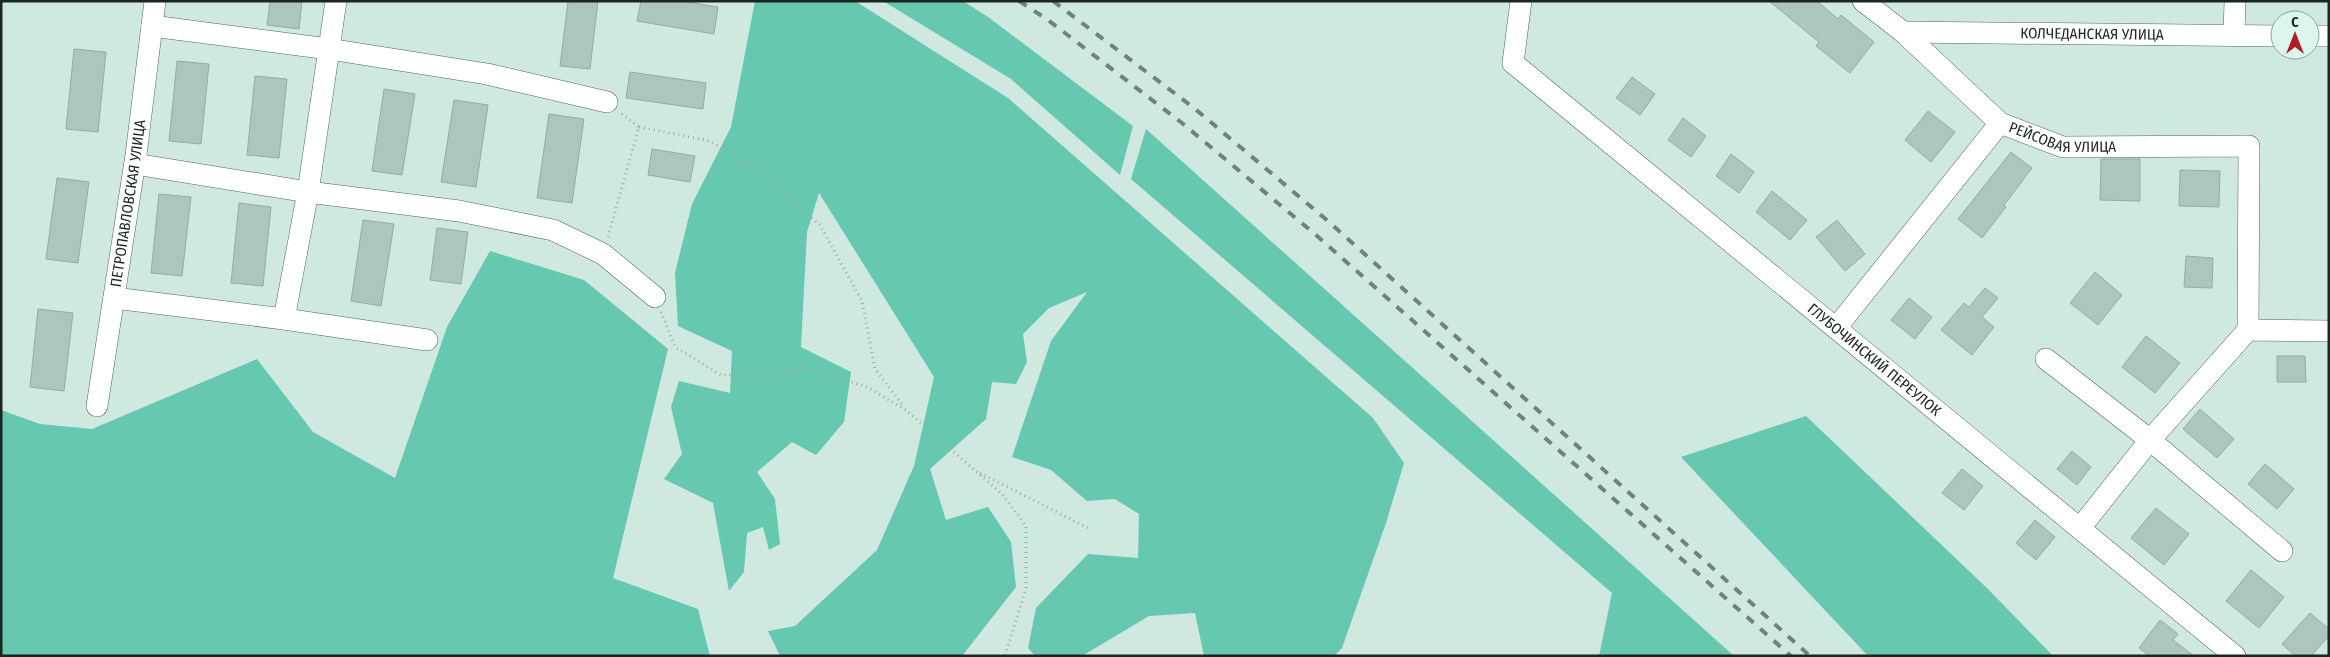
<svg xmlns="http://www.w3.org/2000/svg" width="2330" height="657" font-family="'Fira Sans Condensed',sans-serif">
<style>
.forest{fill:#66c8af}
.building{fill:#acc5bd;stroke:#94aca4}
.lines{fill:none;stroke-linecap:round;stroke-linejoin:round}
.minor-casing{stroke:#4e645d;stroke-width:22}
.path{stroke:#99ada7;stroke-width:3;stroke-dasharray:1 4;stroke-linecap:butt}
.minor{stroke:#fff;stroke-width:21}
.rail{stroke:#71827c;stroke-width:4;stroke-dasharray:9 9;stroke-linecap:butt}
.labels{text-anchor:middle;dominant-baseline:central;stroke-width:5;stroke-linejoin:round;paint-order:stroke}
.street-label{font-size:15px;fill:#1b2522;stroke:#dcf6ee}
</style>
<rect width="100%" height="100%" fill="#cfe8e0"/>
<path class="forest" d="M755,1H855L1008,98L1373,418L1404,463L1386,523L1342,648L1334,656H1204L1195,613L1149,616L1082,656H1035L1028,648L1036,608L1088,554L1138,558L1139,514L1115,499L1087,501L1051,470L1012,457L1051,341L1087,292L1049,308L1023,334L1027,362L1016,384L992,382L986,419L930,469L946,520L988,507L1011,542L1016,587L962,656H780L768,631L795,626L877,550L914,466L934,377L819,193L807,232L801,347L851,372L844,422L816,455L792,442L757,472L775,499L780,544L769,550L763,527L747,533L744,572L729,591L713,503L664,479L682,454L671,407L679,381L730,393L732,351L678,326L675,273L692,204L731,127Z
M883,1H963L988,17L1133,126L1120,175L1011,79Z
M1146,129L1734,656H1599L1612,593L1131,179Z
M490,251L584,280L668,349L613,578L698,609L710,656H1V410L40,424L92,429L257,359L313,432L395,478L447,327Z
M1806,416L1989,590L2053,656H1868L1681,457Z"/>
<path class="building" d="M270,1H302L299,29L267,25Z
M568,1H598L590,69L560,66Z
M641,1H681L718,7L714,34L637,21Z
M1769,1H1817L1838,19L1841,15L1874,42L1850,73L1816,46L1819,42Z
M74,49L106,52L98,132L66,129Z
M177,61L209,64L201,144L169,141Z
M630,72L706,83L703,109L626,98Z
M255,76L287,79L279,158L247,155Z
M1632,77L1655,94L1640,115L1616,98Z
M384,89L415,94L402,175L372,171Z
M454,100L488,105L476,187L441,182Z
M1928,111L1955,132L1931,162L1905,140Z
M549,114L584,119L572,203L537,198Z
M1683,118L1706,136L1691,157L1668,140Z
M652,149L695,156L690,182L648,175Z
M2011,152L2032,168L2004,205L2006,207L1982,238L1958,219Z
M1731,154L1754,172L1739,193L1716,176Z
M2101,159H2140V201L2100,200Z
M2180,170L2220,171L2219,207L2179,206Z
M57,178L89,182L78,263L46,259Z
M1772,191L1807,220L1790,240L1756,212Z
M159,194L191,197L182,276L151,273Z
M239,203L271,207L263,286L231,283Z
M363,220L394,224L381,306L351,301Z
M1837,220L1865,254L1845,271L1816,237Z
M437,228L468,232L461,284L430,280Z
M2186,256L2213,258L2212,288L2184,287Z
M2095,272L2122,295L2098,325L2070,303Z
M1985,288L1998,298L1982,317L1994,327L1972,355L1941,330L1964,303L1969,307Z
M1909,298L1932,317L1915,339L1891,320Z
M38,309L73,313L64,391L30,387Z
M2146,336L2180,363L2155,393L2122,367Z
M2277,356H2305L2306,382H2277Z
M2200,409L2234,439L2217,458L2183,429Z
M2072,451L2091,467L2077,485L2057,469Z
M2265,464L2294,489L2277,509L2248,484Z
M1962,469L1983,486L1964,510L1942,493Z
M2156,508L2189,534L2164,565L2131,538Z
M2035,520L2055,537L2036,560L2016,543Z
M2251,570L2284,597L2259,628L2226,601Z
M2310,613L2329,629V636L2311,656H2295L2282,644Z
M2160,620L2178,634L2173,640L2194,656H2149L2139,648Z"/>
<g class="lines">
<defs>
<g id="minor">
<path id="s1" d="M1521,1L1513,63L2235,656"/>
<path id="s2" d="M1863,1L1903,32L2000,123L2063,147L2249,146L2248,330"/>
<path d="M152,26L329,49L487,74L607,102"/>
<path id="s3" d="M1903,32L2280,36"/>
<path d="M2234,35L2235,1"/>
<path d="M2310,36H2329"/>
<path d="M135,164L308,192L459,211L553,230L603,254L655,297"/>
<path d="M114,298L284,319L427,340"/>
<path d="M284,319L308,192L336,1"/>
<path d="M1836,328L2000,123"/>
<path d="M2046,359L2150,440L2282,551"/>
<path id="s4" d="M97,406L136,155L155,1"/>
<path d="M2080,528L2150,440L2248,330L2329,331"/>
</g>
</defs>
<use href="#minor" class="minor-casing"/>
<path class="path" d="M639,127L710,141L746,163L820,225L862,301L875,369L904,407
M608,237L639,127L621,113
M661,312L675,347L721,375H763L807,368L867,387L906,410L1002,494L1026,526V588L1005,656
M980,473L1088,528"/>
<use href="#minor" class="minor"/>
<path class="rail" d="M1019,1L1048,20L1182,123L1316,235L1791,656
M1053,1L1194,108L1328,221L1810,656"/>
</g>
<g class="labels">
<g class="street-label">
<text stroke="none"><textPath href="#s3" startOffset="189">КОЛЧЕДАНСКАЯ УЛИЦА</textPath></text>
<text stroke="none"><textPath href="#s2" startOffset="249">РЕЙСОВАЯ УЛИЦА</textPath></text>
<text stroke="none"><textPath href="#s4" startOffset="205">ПЕТРОПАВЛОВСКАЯ УЛИЦА</textPath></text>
<text stroke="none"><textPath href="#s1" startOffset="530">ГЛУБОЧИНСКИЙ ПЕРЕУЛОК</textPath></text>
</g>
</g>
<rect width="2330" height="657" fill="none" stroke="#1b2522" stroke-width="5"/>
<g transform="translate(2295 35)"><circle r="24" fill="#dcf6ee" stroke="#8fa29c"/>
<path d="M0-4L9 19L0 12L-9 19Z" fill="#b11f26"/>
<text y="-8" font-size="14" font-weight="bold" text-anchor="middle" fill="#1b2522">С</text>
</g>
</svg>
